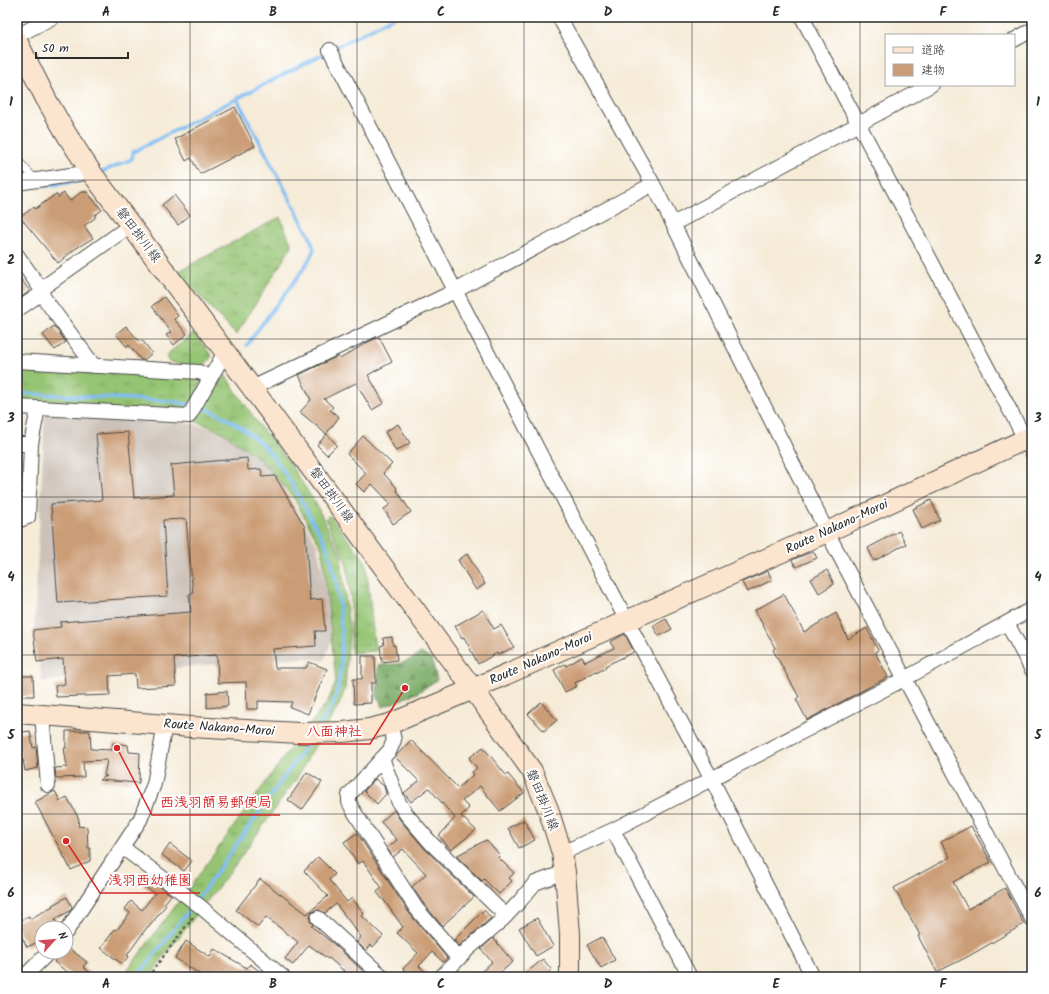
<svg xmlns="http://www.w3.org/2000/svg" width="1049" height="994" font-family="Kalam,'Klee One',sans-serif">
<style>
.industrial{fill:#ccc2b9}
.grass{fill:url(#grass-tufts);stroke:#60784f}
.forest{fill:url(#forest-firs);stroke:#526a48}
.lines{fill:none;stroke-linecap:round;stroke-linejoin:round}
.stream{stroke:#7fbdf3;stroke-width:3.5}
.building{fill:#cb9d76}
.service-casing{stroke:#494845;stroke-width:8}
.minor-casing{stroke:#494845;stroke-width:16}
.secondary-casing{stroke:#494845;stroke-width:22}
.path{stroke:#494845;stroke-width:2;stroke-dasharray:3 3;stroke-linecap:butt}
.service{stroke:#fff;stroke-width:7}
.minor{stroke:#fff;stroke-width:14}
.secondary{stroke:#fce5cf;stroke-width:20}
.grid{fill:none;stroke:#2b2b2b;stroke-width:1;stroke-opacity:0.55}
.labels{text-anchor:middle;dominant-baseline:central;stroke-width:4;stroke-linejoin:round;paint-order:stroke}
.street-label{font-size:13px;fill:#2b2b2b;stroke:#fff}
.leader{fill:none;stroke:#d62828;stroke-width:1.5}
.callout-dot{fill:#d62828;stroke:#fff;stroke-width:1.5}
.callout-label{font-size:14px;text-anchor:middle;font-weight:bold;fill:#d62828;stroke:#fff;stroke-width:4;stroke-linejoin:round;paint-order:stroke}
.neatline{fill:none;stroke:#2b2b2b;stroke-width:1.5}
.grid-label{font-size:13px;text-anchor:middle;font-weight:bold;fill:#2b2b2b}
</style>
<defs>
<pattern id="grass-tufts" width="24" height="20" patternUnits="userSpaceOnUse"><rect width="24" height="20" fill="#95c473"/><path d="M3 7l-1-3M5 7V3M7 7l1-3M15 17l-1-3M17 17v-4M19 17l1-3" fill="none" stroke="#7a9f5f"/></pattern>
<pattern id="forest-firs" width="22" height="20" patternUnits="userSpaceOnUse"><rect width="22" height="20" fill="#78aa65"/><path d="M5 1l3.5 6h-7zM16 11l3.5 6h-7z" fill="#638b53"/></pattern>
</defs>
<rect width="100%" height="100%" fill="#fff"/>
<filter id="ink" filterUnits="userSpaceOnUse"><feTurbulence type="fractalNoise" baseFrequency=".025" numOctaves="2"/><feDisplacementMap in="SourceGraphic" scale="8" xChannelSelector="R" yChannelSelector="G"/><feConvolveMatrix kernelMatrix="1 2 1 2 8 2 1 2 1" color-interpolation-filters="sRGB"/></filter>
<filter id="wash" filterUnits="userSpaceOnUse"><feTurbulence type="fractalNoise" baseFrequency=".012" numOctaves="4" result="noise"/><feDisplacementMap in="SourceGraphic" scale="16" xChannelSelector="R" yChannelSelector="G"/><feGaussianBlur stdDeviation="0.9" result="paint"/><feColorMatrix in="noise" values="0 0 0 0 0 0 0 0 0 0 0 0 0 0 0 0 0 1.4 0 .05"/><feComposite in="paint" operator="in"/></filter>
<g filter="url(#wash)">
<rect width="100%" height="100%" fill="#f5ebd7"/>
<path class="industrial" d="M45,413L193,424L223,431L256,451L273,469L317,545L324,577L331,642L324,661L303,658L267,659L42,681L34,629Z"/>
<path class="grass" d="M280,217L292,246L236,335L177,272Z
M194,333L212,356L202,368L169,362L166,355Z
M17,366L204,375L196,396L211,398L225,375L261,428L287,459L316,504L341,556L349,630L345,689L340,703L295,781L230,872L164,956L150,977H122L195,880L292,746L327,703L336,682L322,549L293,497L275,476L257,457L221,431L182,416L17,402Z
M329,515L366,562L375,651L351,653V603L347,565L326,519Z"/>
<path class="forest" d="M421,653L432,660L437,680L417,693L383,707L377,696L378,665C397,664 404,665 421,653Z"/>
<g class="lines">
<path class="stream" d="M332,49L394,17
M237,99L310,237L314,249L309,260L293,284L273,309L247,345
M100,173L132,159L133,152L327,52
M46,186L79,181L85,179
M17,393L170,401L192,405
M198,406C228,415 262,439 280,466C291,481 300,498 309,515C315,526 324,538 328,550C341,590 347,659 335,699C332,708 325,717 320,725
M197,900L311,739
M137,977L193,905"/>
</g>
<g id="blocks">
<path class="building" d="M235,107L255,146L200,174L191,158L186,161L175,139Z
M81,192H87L102,210L95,215V218L84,226L93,238L75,249L58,263L20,217L34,207L35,209L56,194L58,197L64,193L70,201Z
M174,195L190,215L178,225L162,205Z
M17,274L30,291L17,300Z
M164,297L178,316L174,319L187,334L174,345L166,335L171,332L152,306Z
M54,326L66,342L55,350L43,335Z
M126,326L140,342L142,340L152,353L144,360H141L129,345L127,347L116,334Z
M379,337L392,362L368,375L384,403L372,410L356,383L324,399L333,407L330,410L339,417L326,434L300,412L311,400L299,375L338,356L340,359L366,343Z
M398,424L410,443L396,451L385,432Z
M128,432L134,498L174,495L171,465L247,458L248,470L261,469L262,477L275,476L305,527L310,600L322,599L325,631H315L316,646L273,649L275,668H306L309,662L327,669L308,714L290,707L292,702L258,701V709H247L246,682L218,683L217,655L174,658L176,686L136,688L135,674L109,676L110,695L56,697L55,686L65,684L63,659L37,662L33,630L61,627L60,622L191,612L189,594H193L186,519L163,520L168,596L58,603L51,504L102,500L96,434Z
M327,434L337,445L327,455L317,445Z
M363,436L392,464L383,473L397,488L396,489L411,512L393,524L384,509L391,504L372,484L364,492L356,484L366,473L347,454Z
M931,500L940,520L922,529L913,509Z
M899,531L906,544L874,561L868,548Z
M813,551L817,558L796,567L792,560Z
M467,554L485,584L476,590L458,560Z
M827,570L834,584L819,593L811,579Z
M768,571L772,580L747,592L742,582Z
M784,594L804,632L836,613L848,639L867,628L878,650L875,652L888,677L807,720L796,699L799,697L773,650L775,648L755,610Z
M483,610L494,629L501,625L514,647L498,655L497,653L478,664L464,637L462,638L455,626Z
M666,619L672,629L659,636L653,626Z
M625,634L634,652L605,666L606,668L596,673V671L575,683L577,686L565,692L554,670L565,664L566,666L582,657L585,662L614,648L610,642Z
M392,637L393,646L395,645L397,660L382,662L380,646L384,645L383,638Z
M362,656H375L376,683H371V703L354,704L353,679H362Z
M17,676H33L34,696H17Z
M227,691L228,706L207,708V693Z
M541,702L557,720L544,731L528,714Z
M30,731L33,748L36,747L38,768L25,771L23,760L20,761L17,733Z
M66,731H90L91,749L112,750L113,743L128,745L129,752L140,753L139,783L99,780L107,776H104L107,760L83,761L84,777L56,778L55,768L67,767L64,748H66Z
M411,740L458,788L474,774L472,772L477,768L469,758L483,747L506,775L508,774L524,793L500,811L480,786L462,801L469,808L461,816L476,830L451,850L439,836L455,818L429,788L411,802L404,793L419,781L395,757Z
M307,772L322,782L302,810L288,800Z
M375,779L384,786L386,794L377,804L364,791Z
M55,791L60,801L67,797L79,819L78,826L87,827L88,848H90V861L71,870L35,802Z
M394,810L400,820L425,849L474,897L442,926L423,903L412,887L426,874L403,849L393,857L387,848L397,840L381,822Z
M524,820L535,840L519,848L508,828Z
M971,826L991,862L953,882L968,909L1005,888L1024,924L969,956L937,972L918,936L920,935L894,888L950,857L941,842Z
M357,833L409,913L447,958L443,962L432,952L419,966L431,977H411L403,969L418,953L397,933L403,927L383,899H382L377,892L382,888L363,861L358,864L344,842Z
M486,840L500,855L498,857L514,873L509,878L512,881L499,894L484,879L482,881L456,856Z
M170,844L192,861L184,871L162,855Z
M318,857L335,874L329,880L347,902L352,898L364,914L362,916L383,936L373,947L371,945L366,951L357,942L361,937L336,904L325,913L319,910H315L311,913L310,917V921L313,925L311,926L335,945L363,971L358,977H340L344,971L329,958L328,959L309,945L293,965L285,959L298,942L266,917L258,927L236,910L260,879L307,914L328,896L304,871Z
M148,878L171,895L164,904L166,905L149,927L148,926L127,955L129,956L122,964L101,948L115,929L117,930L130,913L125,909L131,901L142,910L155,893L143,886Z
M67,897L72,907L70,911L55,919L56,922L45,928H42V930L38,932L42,940L27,947L17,928V922L29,916L30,919L53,906L52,905Z
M484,910L491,918L459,946L454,940Z
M537,918L553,946L536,956L519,928Z
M602,937L615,960L601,968L587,945Z
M493,938L513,962L495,977H476L492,962L481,949Z
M186,941L210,957L214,949L247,968L250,964L267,977H204L175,958Z
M66,946L87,962L83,967L96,977H74L54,962L61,952H66Z
M543,959L552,970L543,977H521Z"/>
</g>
</g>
<g filter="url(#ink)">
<use href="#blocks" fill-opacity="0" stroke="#494845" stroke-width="1"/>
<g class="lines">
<defs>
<path id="service" d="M17,159L36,180"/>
<path id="minor" d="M559,17L653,184L827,532L1032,919
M802,17L1032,452
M17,36L53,17
M1014,40L1032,30
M330,50L627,621L711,778L813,977
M17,183L91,172
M673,224L931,85
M17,255L41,289L131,225
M41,289L44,298L94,366
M17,310L42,293
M17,361L199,372L210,377
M252,388L455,291L653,184
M17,407L38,408
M17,444H31
M17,521L28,517L31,444L38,408L189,416L225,352
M1007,623L1032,670
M42,715L48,785
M390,724L394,740L390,750L349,795V802L353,810L416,908L458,958
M382,758L399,803L407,815L431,843L506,916
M613,830L690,977
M122,847L201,907L283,977
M562,853L613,830L904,679L1032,609
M318,918L383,977
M66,932L140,820L154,784L165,725
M24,977L49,952
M441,977L468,949L503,919L520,901L535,883L565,872"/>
<path id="secondary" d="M17,41L46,99L67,135L91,172L252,388L473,689L532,771L548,809L562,853L565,872L570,934V977
M17,713L191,727L299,733L343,732L369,729L390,724L473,689L827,532L1032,436"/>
</defs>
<use href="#service" class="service-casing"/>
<use href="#minor" class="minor-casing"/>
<use href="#secondary" class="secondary-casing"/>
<path class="path" d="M148,977L193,917"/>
<use href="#service" class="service"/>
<use href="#minor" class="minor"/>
<use href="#secondary" class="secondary"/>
</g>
</g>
<path class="grid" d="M190,17V977M357,17V977M524,17V977M692,17V977M860,17V977M17,180H1032M17,339H1032M17,497H1032M17,655H1032M17,814H1032"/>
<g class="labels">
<g class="street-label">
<text transform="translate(138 235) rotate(53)">磐田掛川線</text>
<text transform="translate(331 495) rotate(54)">磐田掛川線</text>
<text transform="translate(837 527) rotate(-25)">Route Nakano-Moroi</text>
<text transform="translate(541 659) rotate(-24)">Route Nakano-Moroi</text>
<text transform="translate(219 728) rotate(4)">Route Nakano-Moroi</text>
<text transform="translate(542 800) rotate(68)">磐田掛川線</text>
</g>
</g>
<path class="leader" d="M405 688L370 744H298M117 748L152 815H280M66 841L100 893H200"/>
<g class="callout-dot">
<circle cx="405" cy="688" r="4"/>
<circle cx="117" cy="748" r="4"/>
<circle cx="66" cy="841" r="4"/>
</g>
<g class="callout-label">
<text x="334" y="736">八面神社</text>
<text x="216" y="807">西浅羽簡易郵便局</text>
<text x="150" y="885">浅羽西幼稚園</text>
</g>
<rect width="1049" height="994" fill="none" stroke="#fff" stroke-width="44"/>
<rect x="885" y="34" width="130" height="52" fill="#ffffff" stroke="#aaaaaa"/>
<rect x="893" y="47" width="20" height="6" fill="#fce5cf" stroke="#aaaaaa"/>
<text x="921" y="54" font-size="12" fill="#2b2b2b">道路</text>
<rect x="893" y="64" width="20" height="12" fill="#cb9d76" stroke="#aaaaaa"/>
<text x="921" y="74" font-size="12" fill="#2b2b2b">建物</text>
<g transform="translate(54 940) rotate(63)"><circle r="19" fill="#ffffff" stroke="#aaaaaa"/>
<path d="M0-3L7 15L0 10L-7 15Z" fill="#d1495b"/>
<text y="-6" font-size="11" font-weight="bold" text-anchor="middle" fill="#2b2b2b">N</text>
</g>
<path d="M36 52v6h92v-6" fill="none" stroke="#2b2b2b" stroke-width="2"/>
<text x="42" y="52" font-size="12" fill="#2b2b2b" stroke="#ffffff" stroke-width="3" paint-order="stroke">50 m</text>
<rect x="22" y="22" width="1005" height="950" class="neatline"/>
<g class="grid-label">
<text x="106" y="16">A</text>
<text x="273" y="16">B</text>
<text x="441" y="16">C</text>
<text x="608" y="16">D</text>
<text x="776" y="16">E</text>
<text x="943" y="16">F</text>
<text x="11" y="106">1</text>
<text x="1038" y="106">1</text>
<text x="11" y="264">2</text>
<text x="1038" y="264">2</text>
<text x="11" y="422">3</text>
<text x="1038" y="422">3</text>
<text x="11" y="581">4</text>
<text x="1038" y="581">4</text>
<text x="11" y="739">5</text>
<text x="1038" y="739">5</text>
<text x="11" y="897">6</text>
<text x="1038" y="897">6</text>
<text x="106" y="988">A</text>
<text x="273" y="988">B</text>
<text x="441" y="988">C</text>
<text x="608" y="988">D</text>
<text x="776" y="988">E</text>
<text x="943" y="988">F</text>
</g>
</svg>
